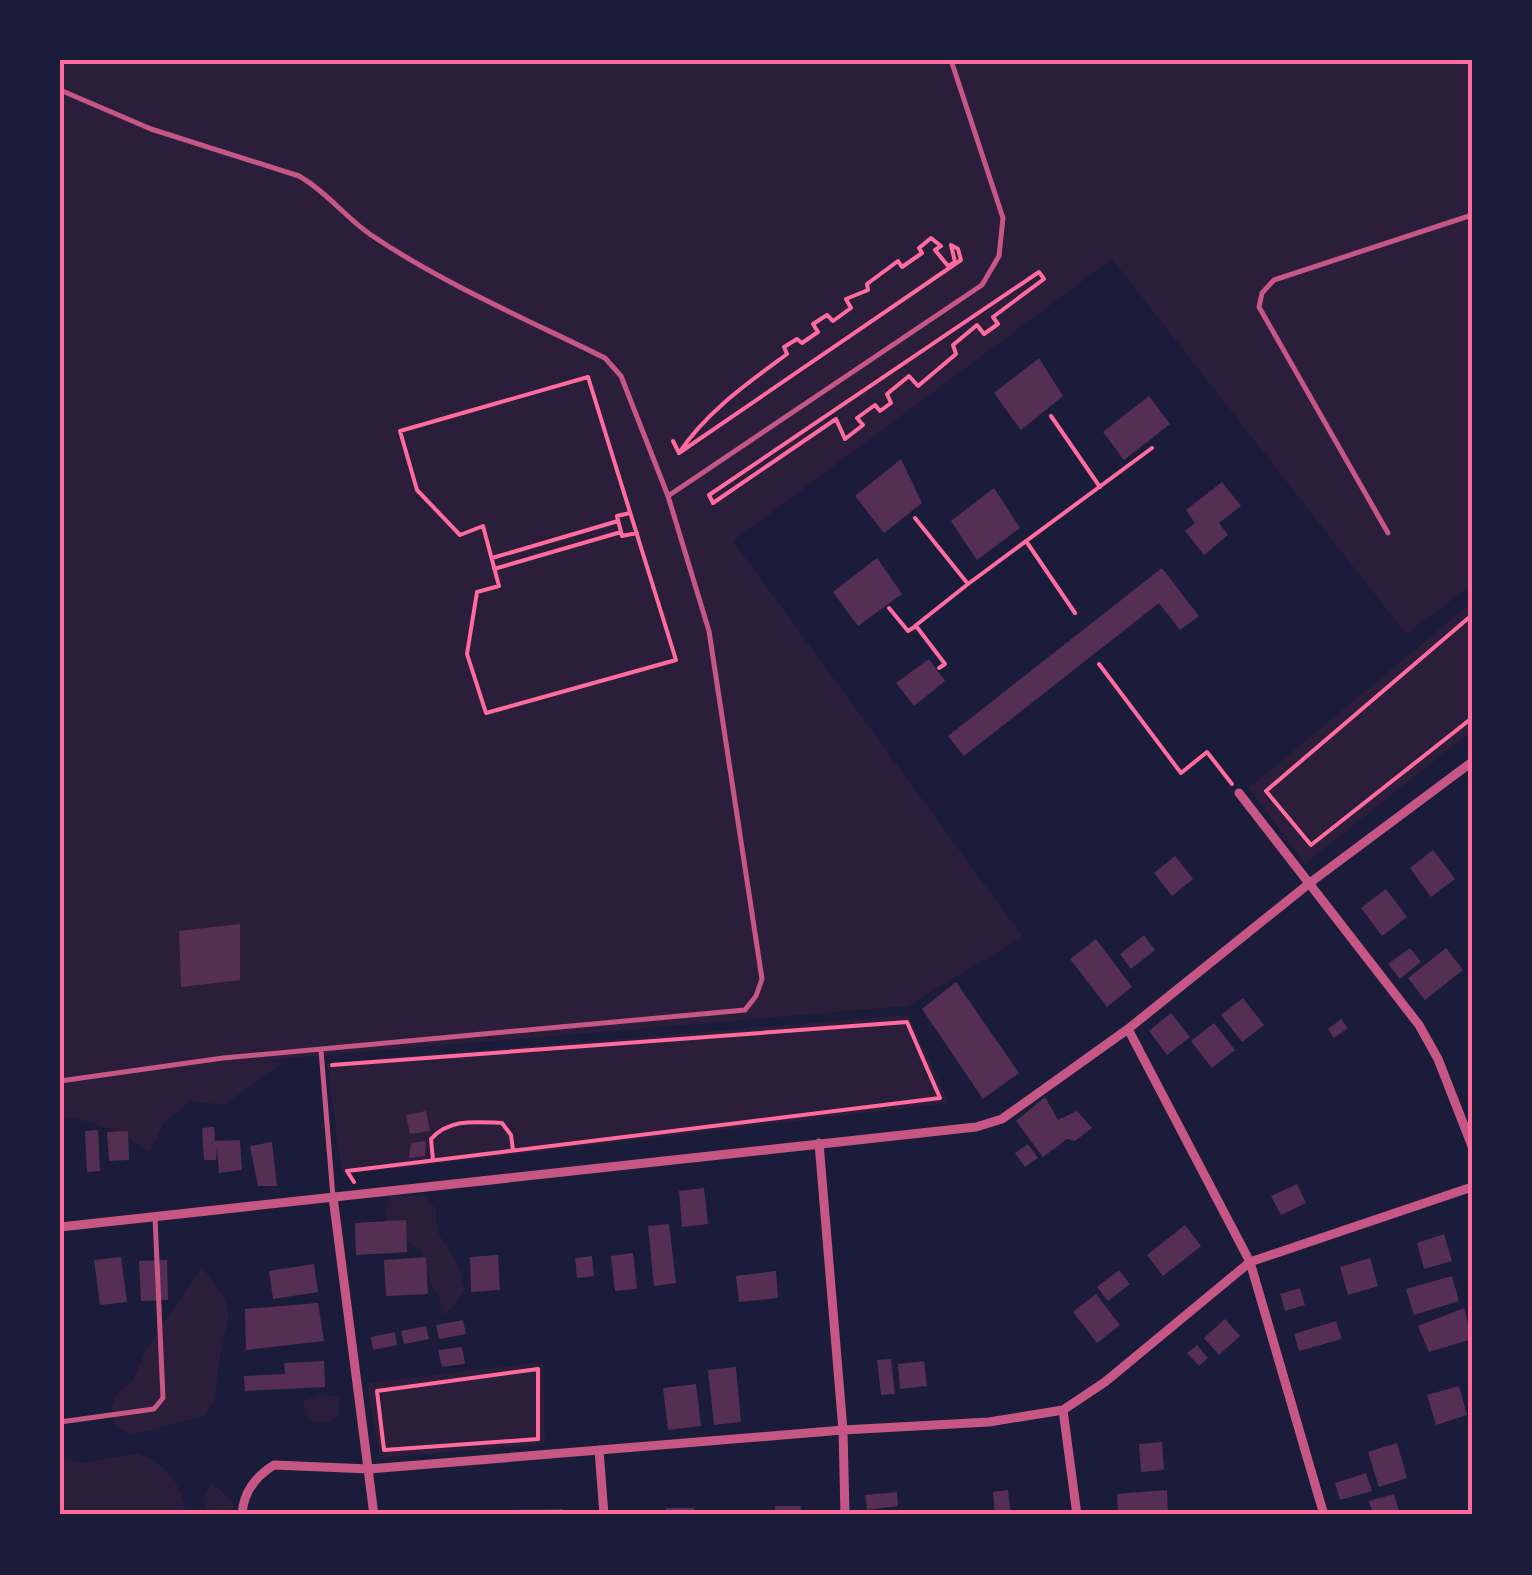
<svg xmlns="http://www.w3.org/2000/svg" width="1532" height="1575" font-family="'Archivo Narrow',sans-serif">
<style>
.green{fill:#2a1e3b}
.building{fill:#542f53}
.lines{fill:none;stroke-linecap:round;stroke-linejoin:round}
.path{stroke:#ff6b9d;stroke-width:4}
.service{stroke:#c65784;stroke-width:5}
.minor{stroke:#c65784;stroke-width:9}
.neatline{fill:none;stroke:#ff6b9d;stroke-width:4}
</style>
<rect width="100%" height="100%" fill="#1b1b3a"/>
<path class="green" d="M60,60H1472V585L1406,634L1112,259L733,541L1023,937L908,1006L267,1060L283,1063L224,1105L191,1101L164,1122L150,1152C120,1131 96,1121 60,1117Z
M1472,602V731L1305,864L1249,788Z
M908,1015L949,1103L342,1175L327,1063Z
M390,1196H424L436,1209C436,1239 440,1233 453,1256C459,1265 461,1279 465,1289L456,1304L442,1315L440,1297L431,1284L421,1250C395,1234 379,1230 390,1196Z
M202,1267L225,1299L229,1316L221,1348L214,1402L204,1416L131,1435L116,1427L111,1409L118,1392L132,1382L147,1348Z
M543,1362L545,1444L380,1458L367,1383Z
M321,1395L340,1397L338,1417L323,1423L307,1419L303,1401Z
M138,1453C166,1464 183,1484 186,1515H60V1457L83,1463Z
M211,1483C223,1492 234,1500 236,1515H208L203,1501Z"/>
<path class="building" d="M1039,358L1063,396L1021,430L994,393Z
M1149,396L1170,424L1124,460L1103,432Z
M901,459L922,503L884,533L855,496Z
M1222,482L1241,506L1219,523L1228,535L1204,555L1185,531L1195,523L1186,510Z
M994,488L1020,528L977,560L951,521Z
M877,558L902,594L858,626L833,592Z
M1162,568L1199,616L1180,630L1159,603L964,756L948,736Z
M929,659L945,681L914,706L896,683Z
M1433,850L1455,879L1431,897L1410,868Z
M1175,856L1193,879L1172,896L1154,873Z
M1386,889L1407,917L1382,936L1361,908Z
M240,924V980L181,987L179,931Z
M1144,935L1155,950L1131,969L1120,954Z
M1096,939L1132,987L1107,1007L1070,959Z
M1410,948L1421,962L1400,979L1388,964Z
M1446,948L1463,970L1425,1000L1408,978Z
M956,982L1019,1073L983,1099L922,1009Z
M1243,998L1264,1025L1242,1042L1221,1015Z
M1171,1013L1190,1037L1167,1055L1149,1031Z
M1341,1019L1348,1028L1334,1038L1328,1029Z
M1214,1023L1235,1050L1212,1068L1191,1041Z
M1045,1097L1058,1120L1077,1111L1092,1128L1075,1141L1067,1139L1043,1157L1016,1121Z
M426,1111L430,1131L410,1134L406,1115Z
M214,1127L215,1141L240,1140L242,1170L219,1173L217,1148L216,1160H204L202,1128Z
M98,1130L100,1171L87,1172L85,1131Z
M128,1131L129,1160L109,1161L107,1132Z
M426,1141L425,1156L409,1158L411,1143Z
M272,1142L277,1186H258L250,1146Z
M1028,1144L1038,1158L1025,1167L1015,1153Z
M1297,1184L1306,1203L1281,1215L1271,1196Z
M704,1188L708,1224L682,1227L679,1191Z
M406,1220L407,1252L356,1255L355,1223Z
M669,1224L676,1283L654,1286L648,1226Z
M1185,1225L1201,1246L1163,1276L1147,1255Z
M1444,1234L1452,1261L1424,1269L1417,1243Z
M633,1253L637,1289L615,1291L611,1256Z
M498,1255L500,1290L471,1292L470,1257Z
M592,1256L594,1276L577,1278L575,1258Z
M121,1257L127,1302L100,1305L94,1260Z
M426,1257L428,1294L386,1296L384,1260Z
M1370,1258L1378,1286L1348,1295L1340,1267Z
M167,1260L168,1300L141,1301L139,1261Z
M314,1264L318,1292L273,1299L269,1271Z
M1119,1270L1130,1284L1108,1301L1097,1287Z
M776,1271L778,1298L739,1302L736,1276Z
M1452,1276L1459,1301L1414,1315L1406,1289Z
M1300,1288L1305,1305L1285,1311L1280,1294Z
M1096,1294L1120,1325L1097,1343L1073,1312Z
M318,1303L324,1341L246,1350L245,1309Z
M1464,1308L1472,1339L1429,1352L1418,1326Z
M1225,1319L1240,1336L1219,1355L1204,1338Z
M463,1320L466,1334L439,1339L436,1325Z
M1336,1321L1342,1339L1299,1351L1294,1334Z
M426,1326L429,1339L404,1344L401,1331Z
M395,1332L397,1345L373,1350L371,1337Z
M1197,1345L1208,1358L1199,1366L1187,1353Z
M462,1347L465,1364L442,1367L438,1350Z
M891,1359L895,1394L881,1395L877,1360Z
M324,1361L325,1387L245,1391L244,1376L285,1374L284,1363Z
M924,1361L927,1386L900,1389L898,1364Z
M736,1367L741,1422L714,1425L708,1370Z
M696,1384L701,1426L668,1430L663,1388Z
M1459,1386L1467,1415L1436,1425L1427,1395Z
M1162,1442L1164,1470L1141,1472L1139,1444Z
M1397,1443L1407,1478L1379,1487L1368,1452Z
M1366,1473L1372,1491L1340,1500L1335,1483Z
M1008,1490L1011,1515H995L993,1492Z
M1167,1490L1168,1515H1118L1117,1494Z
M897,1492L898,1506L867,1510L865,1495Z
M1394,1494L1400,1515H1373L1369,1501Z
M775,1506H801V1515H775Z
M666,1508H694L695,1515H666Z
M562,1509V1515H505V1510Z"/>
<g class="lines">
<path class="path" d="M1039,272L1044,279L993,317L998,324L984,334L977,325L953,345L956,354L918,386L909,376L887,394L891,403L880,411L875,405L857,418L863,425L845,439L836,419L713,503L709,495Z
M588,377L676,660L486,713L467,654L477,592L499,586L483,526L460,535L417,490L400,431Z
M1051,416L1100,487
M673,441L679,453C706,412 748,383 787,354L784,347L797,339L802,343L818,332L813,324L827,315L833,321L851,308L846,299L868,290L867,284L898,261L902,267L922,253L919,248L931,238L941,246L935,250L948,266L955,262L951,245L958,249L961,260L679,453
M630,513L617,516L622,536L637,533
M1026,541L1075,613
M492,558L618,521
M494,569L621,532
M968,584L1152,448
M889,608L908,631L916,626L945,664L939,668
M1472,615L1266,791L1311,845L1472,718
M915,626L968,584L915,518
M1099,664L1181,773L1207,752L1232,784
M332,1065L907,1022L940,1098L347,1171L354,1182
M433,1160L431,1139C450,1118 476,1122 502,1123L511,1135L513,1150
M538,1369V1439L384,1450L377,1391Z"/>
<path class="service" d="M60,90L151,129L299,176C327,192 345,217 371,235C444,284 526,319 605,358L621,376L668,496L982,285L999,256L1003,218L951,60
M1388,533L1259,307L1262,293L1274,280L1472,215
M321,1050L333,1197
M60,1081L223,1058L745,1010L756,996L762,979L709,631L668,496
M60,1422L154,1409L163,1398L155,1217"/>
<path class="minor" d="M1239,793L1419,1025L1438,1059L1472,1146
M1128,1029L1250,1262L1324,1515
M819,1143L843,1430L845,1515
M333,1197L374,1515
M60,1227L976,1127L1002,1119L1128,1029L1311,882L1472,762
M1063,1410L1077,1515
M599,1450L604,1515
M242,1515C243,1493 256,1476 274,1465L369,1469L843,1430L989,1422L1063,1410L1105,1382L1250,1262L1472,1187"/>
</g>
<rect width="1532" height="1575" fill="none" stroke="#1b1b3a" stroke-width="125"/>
<rect x="62" y="62" width="1408" height="1450" class="neatline"/>
</svg>
